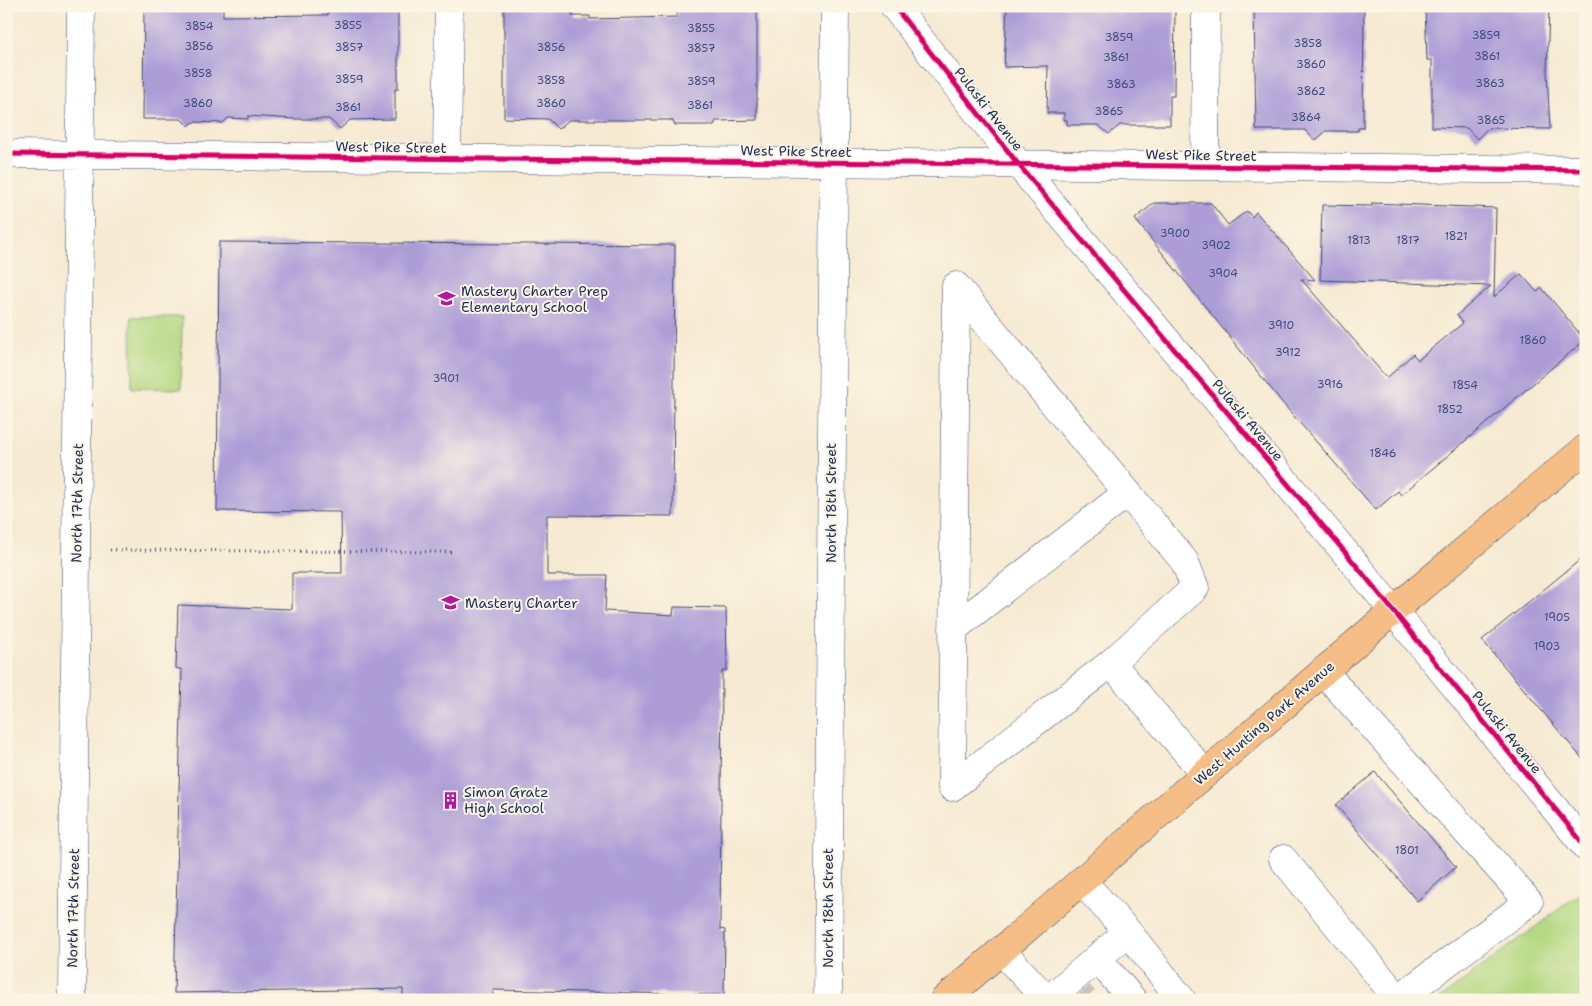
<svg xmlns="http://www.w3.org/2000/svg" width="1592" height="1006" font-family="'Shantell Sans',sans-serif">
<style>
.green{fill:#b3d881;stroke:#678470}
.building{fill:#ac9dd7}
.lines{fill:none;stroke-linecap:round;stroke-linejoin:round}
.minor-tunnel{stroke:#cac5bb;stroke-width:28;stroke-dasharray:28 14;stroke-linecap:butt}
.minor-casing{stroke:#3c4b6f;stroke-width:29}
.major-casing{stroke:#3c4b6f;stroke-width:29}
.path{stroke:#3c4b6f;stroke-width:3;stroke-dasharray:1 4;stroke-linecap:butt}
.minor{stroke:#fff;stroke-width:28}
.major{stroke:#f5be86;stroke-width:28}
.cycleway-casing{stroke:#fcf5e5;stroke-width:8}
.cycleway{stroke:#d6006c;stroke-width:5}
.labels{text-anchor:middle;dominant-baseline:central;stroke-width:4;stroke-linejoin:round;paint-order:stroke}
.number-label{font-size:11px;fill:#3f4a7c}
.street-label{font-size:14px;fill:#1b2f5e;stroke:#fcf5e5}
.poi-label{font-size:14px;fill:#1b2f5e;stroke:#fcf5e5;text-anchor:start}
</style>
<rect width="100%" height="100%" fill="#fcf5e5"/>
<filter id="ink" filterUnits="userSpaceOnUse"><feTurbulence type="fractalNoise" baseFrequency=".02" numOctaves="2"/><feDisplacementMap in="SourceGraphic" scale="10" xChannelSelector="R" yChannelSelector="G"/><feConvolveMatrix kernelMatrix="1 2 1 2 8 2 1 2 1" color-interpolation-filters="sRGB"/></filter>
<filter id="wash" filterUnits="userSpaceOnUse"><feTurbulence type="fractalNoise" baseFrequency=".0096" numOctaves="4" result="noise"/><feDisplacementMap in="SourceGraphic" scale="20" xChannelSelector="R" yChannelSelector="G"/><feGaussianBlur stdDeviation="1.12" result="paint"/><feColorMatrix in="noise" values="0 0 0 0 0 0 0 0 0 0 0 0 0 0 0 0 0 1.4 0 .05"/><feComposite in="paint" operator="in"/></filter>
<g filter="url(#wash)">
<rect width="100%" height="100%" fill="#f6ead2"/>
<path class="green" d="M131,317H182L181,389L132,388Z
M1582,892L1586,897V1000H1438Z"/>
<g id="blocks">
<path class="building" d="M144,6H223V16L328,15L327,6H398V89H395V119L350,120L340,129L329,119H294L248,116V119L228,118L223,123L194,122L188,126L181,119H143Z
M504,6H572V16H590V19L677,17V6H757V120L716,121L714,125H675L672,120H569L558,129L548,119L504,118Z
M1007,6H1175L1174,96H1170V125H1120L1109,134L1098,125H1067V120H1064V113H1047L1048,66L1004,67Z
M1254,6H1364L1363,128H1358V131H1326L1315,141L1305,130H1256Z
M1425,6H1549L1547,73L1550,129L1488,128L1477,139L1467,128L1432,127V60H1427Z
M1154,203H1211L1228,225L1247,211L1252,217L1256,212L1315,280L1301,279L1387,378L1413,354L1418,360L1463,323L1457,315L1491,286L1320,280L1322,205L1372,206V203L1496,208L1494,297L1521,274L1537,292L1542,288L1585,340L1401,495L1398,491L1376,510L1285,406L1135,219Z
M219,242L675,245L673,516L547,515V575H607L605,611L673,615L674,607L726,608L727,670L722,671L720,929L725,930L724,995L493,990V1000H403V989L174,993L182,670L176,668L178,605L292,609V573H342L341,512L217,511Z
M1586,555V763L1482,640Z
M1375,772L1456,867L1417,901L1336,805Z"/>
</g>
</g>
<g filter="url(#ink)">
<use href="#blocks" fill-opacity="0" stroke="#3c4b6f" stroke-width="1"/>
<g class="lines">
<path class="minor-tunnel" d="M1079,994L1084,1000"/>
<defs>
<path id="minor" d="M894,6L1018,164L1355,564L1586,847
M6,154L1586,170
M447,158L449,6
M1205,166L1206,6
M953,629L1127,493
M1111,663L1195,588L1185,562L956,286L952,787L1111,663L1205,774
M1283,859L1398,999L1529,902L1323,671
M1082,881L1128,932L1182,1000
M1001,950L1047,1000
M1097,958L1133,1000
M72,1000L81,6
M828,1000L835,6
M1048,1000L1128,932"/>
<path id="major" d="M944,1000L1393,611L1586,448"/>
</defs>
<use href="#minor" class="minor-casing"/>
<use href="#major" class="major-casing"/>
<path class="path" d="M110,550L451,552"/>
<use href="#minor" class="minor"/>
<use href="#major" class="major"/>
<defs>
<path id="cycleway" d="M894,6L1018,164L1355,564L1586,847
M6,154L1586,170"/>
</defs>
<use href="#cycleway" class="cycleway-casing"/>
<use href="#cycleway" class="cycleway"/>
</g>
</g>
<defs>
<symbol id="school-bare" viewBox="-9 -9 18 18"><path d="M0-5L7-2L0 1L-7-2ZM-4 1L0 2.5L4 1V4Q0 6-4 4Z" fill="#b5179e" stroke="#fcf5e5" stroke-width="2.5" paint-order="stroke"/></symbol>
<symbol id="building-bare" viewBox="-9 -9 18 18"><path d="M-4-6H4V6H1V3H-1V6H-4ZM-2.5-4.3h1.7v1.8h-1.7ZM.8-4.3h1.7v1.8H.8ZM-2.5-1h1.7V.8h-1.7ZM.8-1h1.7V.8H.8Z" fill="#b5179e" stroke="#fcf5e5" stroke-width="2.5" paint-order="stroke"/></symbol>
</defs>
<g fill-rule="evenodd">
<use href="#school-bare" x="434" y="286" width="25" height="25"/>
<use href="#school-bare" x="438" y="590" width="25" height="25"/>
<use href="#building-bare" x="438" y="788" width="25" height="25"/>
</g>
<g class="labels">
<g class="number-label">
<text x="348" y="25">3855</text>
<text x="199" y="26">3854</text>
<text x="701" y="28">3855</text>
<text x="1486" y="35">3859</text>
<text x="1119" y="37">3859</text>
<text x="1308" y="43">3858</text>
<text x="199" y="46">3856</text>
<text x="349" y="47">3857</text>
<text x="551" y="47">3856</text>
<text x="701" y="48">3857</text>
<text x="1487" y="56">3861</text>
<text x="1116" y="57">3861</text>
<text x="1311" y="64">3860</text>
<text x="198" y="73">3858</text>
<text x="349" y="79">3859</text>
<text x="551" y="80">3858</text>
<text x="701" y="81">3859</text>
<text x="1490" y="83">3863</text>
<text x="1121" y="84">3863</text>
<text x="1311" y="91">3862</text>
<text x="198" y="103">3860</text>
<text x="551" y="103">3860</text>
<text x="700" y="105">3861</text>
<text x="348" y="107">3861</text>
<text x="1109" y="111">3865</text>
<text x="1306" y="117">3864</text>
<text x="1491" y="120">3865</text>
<text x="1175" y="233">3900</text>
<text x="1456" y="236">1821</text>
<text x="1359" y="240">1813</text>
<text x="1408" y="240">1817</text>
<text x="1216" y="245">3902</text>
<text x="1223" y="273">3904</text>
<text x="1281" y="325">3910</text>
<text x="1533" y="340">1860</text>
<text x="1288" y="352">3912</text>
<text x="446" y="378">3901</text>
<text x="1330" y="384">3916</text>
<text x="1465" y="385">1854</text>
<text x="1450" y="409">1852</text>
<text x="1383" y="453">1846</text>
<text x="1557" y="617">1905</text>
<text x="1547" y="646">1903</text>
<text x="1407" y="850">1801</text>
</g>
<g class="street-label">
<text transform="translate(989 109) rotate(52)">Pulaski Avenue</text>
<text transform="translate(391 147) rotate(1)">West Pike Street</text>
<text transform="translate(796 151) rotate(1)">West Pike Street</text>
<text transform="translate(1201 155) rotate(1)">West Pike Street</text>
<text transform="translate(1248 420) rotate(50)">Pulaski Avenue</text>
<text transform="translate(77 503) rotate(-89)">North 17th Street</text>
<text transform="translate(831 503) rotate(-90)">North 18th Street</text>
<text transform="translate(1264 723) rotate(-41)">West Hunting Park Avenue</text>
<text transform="translate(1507 732) rotate(51)">Pulaski Avenue</text>
<text transform="translate(73 908) rotate(-89)">North 17th Street</text>
<text transform="translate(828 908) rotate(-90)">North 18th Street</text>
</g>
<g class="poi-label">
<text x="461" y="291">Mastery Charter Prep<tspan x="461" dy="16">Elementary School</tspan></text>
<text x="465" y="603">Mastery Charter</text>
<text x="464" y="792">Simon Gratz<tspan x="464" dy="16">High School</tspan></text>
</g>
</g>
<rect width="1592" height="1006" fill="none" stroke="#fcf5e5" stroke-width="25"/>
</svg>
